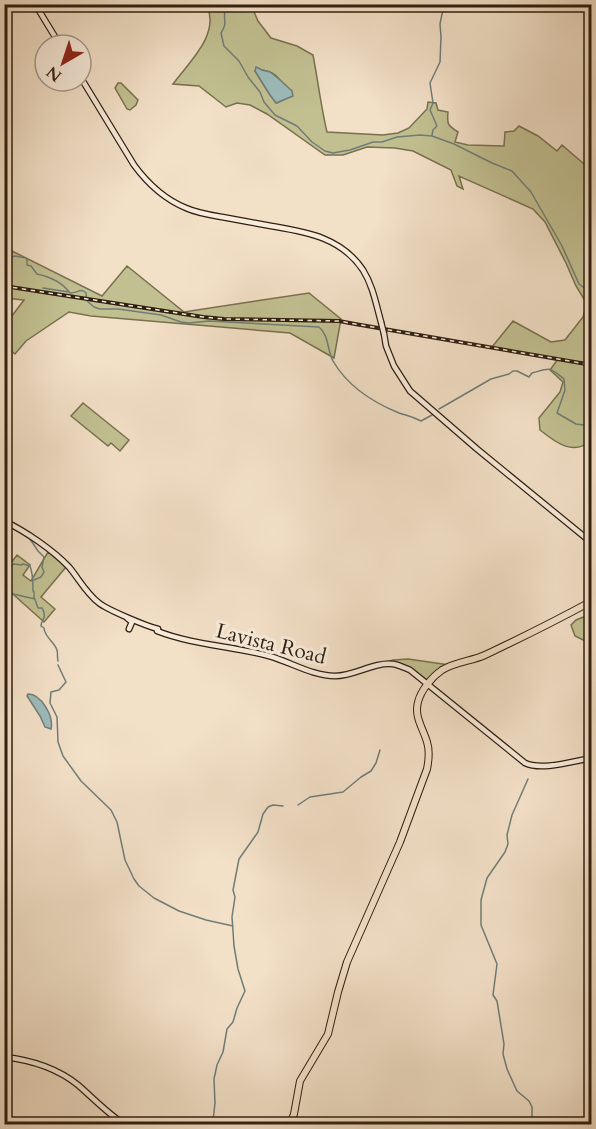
<svg xmlns="http://www.w3.org/2000/svg" width="596" height="1129" font-family="Cardo,serif">
<style>
.green{fill:#c2c091;stroke:#787050;stroke-width:1.5;fill-rule:evenodd}
.water{fill:#9cbcbb;stroke:#707d77;stroke-width:1.5}
.lines{fill:none;stroke-linecap:round;stroke-linejoin:round}
.stream{stroke:#707d77;stroke-width:1.5}
.secondary-casing{stroke:#2f1f10;stroke-width:7}
.primary-casing{stroke:#2f1f10;stroke-width:8}
.secondary{stroke:#f7ebdb;stroke-width:4.5}
.primary{stroke:#f2e0c7;stroke-width:6}
.rail-casing{stroke:#2f1f10;stroke-width:4}
.rail{stroke:#f7ebdb;stroke-width:1.5;stroke-dasharray:4.5;stroke-linecap:butt}
.secondary-bridge-casing{stroke:#2f1f10;stroke-width:7;stroke-linecap:butt}
.secondary-bridge{stroke:#f7ebdb;stroke-width:4.5}
.labels{text-anchor:middle;dominant-baseline:central;stroke-width:6;stroke-linejoin:round;paint-order:stroke}
.street-label{font-size:21px;fill:#2f1f10;stroke:#f7ebdb}
</style>
<rect width="100%" height="100%" fill="#f2e0c7"/>
<filter id="stains"><feTurbulence type="fractalNoise" baseFrequency=".00333" numOctaves="4"/><feColorMatrix values="0 0 0 0 .2 0 0 0 0 .09 0 0 0 0 .02 0 0 0 .5 -.17"/></filter>
<radialGradient id="worn" r=".72"><stop offset=".6" stop-color="#630" stop-opacity="0"/><stop offset="1" stop-color="#630" stop-opacity=".3"/></radialGradient>
<path class="green" d="M207,5H251L258,21L271,38L297,46L313,55C318,81 321,107 327,132L383,135L398,133L409,128L427,109L428,102L436,103L438,110L448,112C447,124 447,125 458,132L455,142L468,145L504,146L505,132L514,131L519,126L538,136L557,151L562,145L591,170V225L586,232L591,237V250L590,258L587,259L585,272L592,279L591,440C574,457 555,442 540,430L539,418L560,392L563,382L550,370L558,359L492,347L513,321L551,342L565,340L583,317L587,304L576,286L566,263L545,222L533,209L459,176L463,189L457,186L451,170L413,151L395,148L367,147L343,155H325L267,114L250,105L237,103L226,107L199,86L173,84C189,62 220,35 207,5ZM262,70C280,73 282,82 286,98L277,103L270,95L255,71Z
M118,83H121L138,100L136,105L130,110L127,109L115,88Z
M4,247L102,296L127,266L184,312L309,293L341,319L334,358L290,333L91,316L69,312L26,341L15,354L5,346V325L24,300L5,298Z
M83,403L129,440L120,451L111,443L108,446L71,416Z
M48,552L66,567L41,597L55,609L44,622L5,587V566L7,568L17,555L30,565L23,575L31,581Z
M586,616L591,630V639L585,641L575,636L571,625L576,620Z
M408,659L450,665L429,683L394,664L377,666L393,660Z"/>
<path class="water" d="M256,67L262,70L270,72L279,79L292,91L293,96L276,103L270,95L255,71Z
M28,694C41,694 54,716 51,729L45,727L40,716L27,696Z"/>
<g class="lines">
<path class="stream" d="M221,4L225,11C223,21 228,22 221,33L224,46L239,61L248,77L260,92L264,102L275,115L297,126L312,142L325,151L333,153L350,150L373,142H382L397,137L420,135L432,136L454,144L492,163L512,171L531,192L562,246L579,284L592,294
M432,135L433,130L437,126L430,110L433,103L430,83L440,62L441,37L440,24L442,14L446,4
M4,251L8,258L15,256L26,258L27,260V265L31,266L37,274C51,277 62,282 70,293C77,294 80,287 86,293L87,301L94,307L100,309H118L161,315L181,322L189,323L209,321L319,327C329,335 327,350 333,361C348,387 372,402 399,413C408,416 411,416 421,421L432,415
M43,288L69,292
M439,409L491,379L509,374L513,371H517L529,377L532,373C551,368 548,366 564,379L565,390L557,413L576,424L584,425L592,418
M30,539L38,551L44,557L42,567L44,572L41,577L34,580
M4,567L10,566L14,564L21,565L23,564L30,566C33,573 33,582 33,591L34,592V597L38,608H42C48,618 41,619 41,626L44,628C45,638 54,641 57,650C58,654 57,658 58,661
M4,594H13L35,599
M58,665L66,682L59,690L51,692L50,703L57,717L58,742L63,756L81,781L111,810L117,822L125,860L134,879L139,886L154,898L179,911L206,920L233,926
M528,779L512,815L507,835L508,844L505,852L487,878L481,900V925L497,964L493,995L497,1001L504,1044L503,1054L507,1069L517,1091L529,1101L532,1107V1124
M298,805L310,797L343,792L361,777L371,771L376,763L380,750
M213,1121L215,1103L214,1079L217,1065L223,1052L227,1029L233,1022L237,1008L245,991L238,969L234,946L232,917L235,897L233,890L239,859L258,832L263,814L268,807L273,805L283,806"/>
<defs>
<path id="secondary" d="M35,4L60,45
M81,78L134,165C148,184 164,199 186,208C197,213 210,215 222,217C238,220 255,223 271,226C306,232 341,237 363,270C373,286 376,304 381,322
M384,334L386,346L394,366L410,391L477,449L592,543
M4,521C25,531 53,550 69,567C79,579 86,593 99,603C108,610 146,626 158,629
M127,618L132,622L129,629
M157,629V631C193,645 232,646 269,656C291,662 312,676 335,676C355,676 373,662 393,664C399,665 405,668 410,670L525,763C542,771 573,761 592,758
M4,1057C31,1060 57,1068 78,1085C93,1098 107,1113 124,1124"/>
<path id="primary" d="M290,1124L294,1114L300,1081L328,1034L338,992L347,962L400,842L427,769C429,759 430,751 427,742C423,728 414,717 418,702C421,690 432,677 442,670C455,662 472,661 485,655C521,638 557,620 592,601"/>
</defs>
<use href="#secondary" class="secondary-casing"/>
<use href="#primary" class="primary-casing"/>
<use href="#secondary" class="secondary"/>
<use href="#primary" class="primary"/>
<defs>
<path id="rail" d="M4,286L203,317L224,319L339,321L355,324L592,365"/>
</defs>
<use href="#rail" class="rail-casing"/>
<use href="#rail" class="rail"/>
<defs>
<path id="secondary-bridge" d="M381,322L384,334"/>
</defs>
<use href="#secondary-bridge" class="secondary-bridge-casing"/>
<use href="#secondary-bridge" class="secondary-bridge"/>
</g>
<g class="labels">
<g class="street-label">
<text transform="translate(271 644) rotate(14)">Lavista Road</text>
</g>
</g>
<rect width="596" height="1129" fill="none" stroke="#f2e0c7" stroke-width="24"/>
<rect x="6" y="6" width="584" height="1117" fill="none" stroke="#2f1f10" stroke-width="3"/>
<rect x="12" y="12" width="572" height="1105" fill="none" stroke="#2f1f10" stroke-width="1.5"/>
<g transform="translate(63 63) rotate(219)"><circle r="28" fill="#f7ebdb" stroke="#a7998a" stroke-width="1.5"/>
<path d="M0-4.5L10 22L0 15L-10 22Z" fill="#8f2418"/>
<text y="-9" font-size="16" font-weight="bold" text-anchor="middle" fill="#2f1f10">N</text>
</g>
<rect width="100%" height="100%" filter="url(#stains)"/>
<rect width="100%" height="100%" fill="url(#worn)"/>
</svg>
